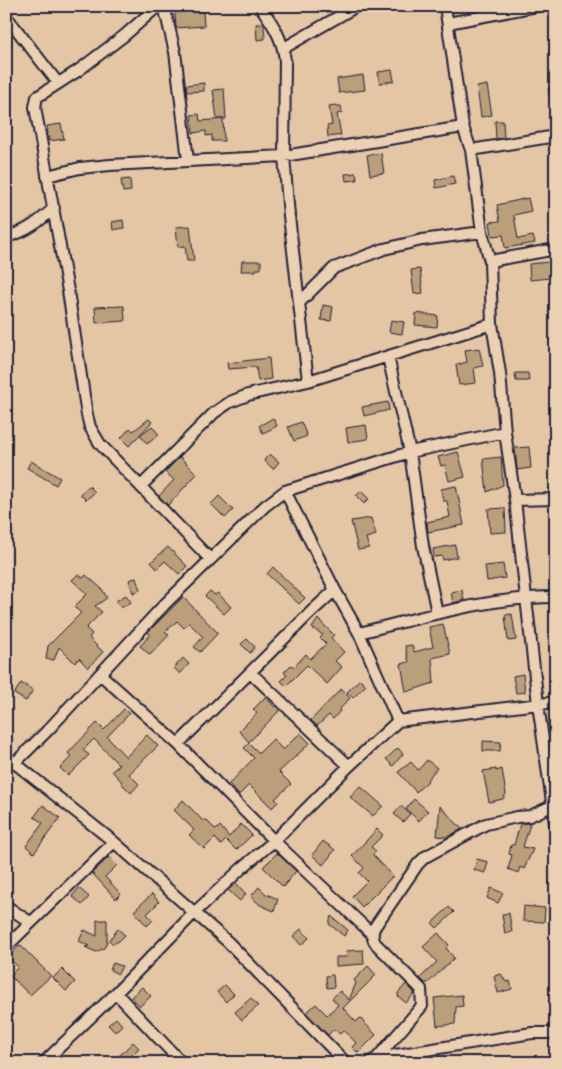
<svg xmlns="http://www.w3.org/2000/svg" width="562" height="1069" font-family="Mynerve,sans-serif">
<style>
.building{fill:#bb9e7a;stroke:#22223b}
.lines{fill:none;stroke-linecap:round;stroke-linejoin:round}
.street-casing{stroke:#22223b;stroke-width:14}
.street{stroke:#ecd0b3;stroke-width:10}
</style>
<rect width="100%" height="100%" fill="#e4c6a5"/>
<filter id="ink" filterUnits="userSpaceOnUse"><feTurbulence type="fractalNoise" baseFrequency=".02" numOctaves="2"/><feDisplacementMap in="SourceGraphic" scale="10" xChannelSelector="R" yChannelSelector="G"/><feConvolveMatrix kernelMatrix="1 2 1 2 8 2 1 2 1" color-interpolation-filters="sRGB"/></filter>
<g filter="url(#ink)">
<path class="building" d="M203,11L204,26L176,28L175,13Z
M256,24H264L265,39L257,40Z
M392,70L394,81L380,83L378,72Z
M363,75L365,90L339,93L337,79Z
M204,83V91L187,92L186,85Z
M487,85L492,115L481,117L477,87Z
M556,88V111H552L548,89Z
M224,89L226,119H217L213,90Z
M335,105L336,106H341L342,113L337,114L341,135L328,137L327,126L332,125L329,106Z
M199,114L200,121L223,119L224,141H212V135L206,136V131L193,133L191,115Z
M495,121H503L504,138L496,139Z
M61,124L64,139L49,141L47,126Z
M381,153L384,173L370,175L367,155Z
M356,173L357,180L346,181L345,174Z
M453,176L455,184L436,188L435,180Z
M130,179L131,191L123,192L121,180Z
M528,198L531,211L514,215L518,239L533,236L535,243L505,248L503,235L492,236L490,222L500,221L497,205Z
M123,220L124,228L113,230L112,222Z
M190,226L194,261H187L185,246L178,247L176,227Z
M242,261H261V269H256V271H241Z
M549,262L550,278L530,280L529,264Z
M420,269L423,293L414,294L411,270Z
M323,305L333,307L331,321L321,320Z
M124,306L125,321L96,323L95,307Z
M416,313L438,316L437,327L415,325Z
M391,320L404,322L402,334L389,332Z
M479,348L483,366L474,368L476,383L459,385L456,365L467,362L465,350Z
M269,358L271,379L258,381L256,367L228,369L227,363Z
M515,373H528L529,381H516Z
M388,402L389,410L364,416L362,407Z
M273,418L277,426L263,433L259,426Z
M149,419L152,422L129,446L121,438L130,428L133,431Z
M301,422L307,436L294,441L288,427Z
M366,425L368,439L348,442L346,428Z
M152,426L159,435L147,444L140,435Z
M529,447L531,468L517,470L515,448Z
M458,452L465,477L449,481L445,465L441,466L438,457Z
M270,454L279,462L273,469L264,460Z
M180,457L197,474L168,505L159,496L174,480L165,472Z
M501,457L503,485L487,492L483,459Z
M31,461L60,478L56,485L27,468Z
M89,486L95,492L86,500L80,494Z
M456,486L464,525L428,532L427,522L450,517L447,501H443L441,489Z
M361,491L369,499L364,504L356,496Z
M219,496L233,510L225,518L211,504Z
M505,508L506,532L490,533L488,509Z
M371,518L376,535L366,538L369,548L358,550L351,521Z
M455,545L457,557L443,560L442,556L434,557L433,549Z
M168,547L187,566L179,574L165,561L157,569L151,562Z
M503,564L505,578L487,581L485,566Z
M273,567L305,598L299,604L267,574Z
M78,574L83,578L86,575L102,589L107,598L95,606L102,612L86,628L92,634L89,638L103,652L88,668L79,658L75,663L59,647L54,660L46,659L48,646L81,613L74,607L87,594L72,580Z
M136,578L140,590L133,593L129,580Z
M462,590L464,600L453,603L451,592Z
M210,591L215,595L218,593L231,607L224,614L205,596Z
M126,595L131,602L121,608L116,601Z
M183,597L218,633L200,652L194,647L203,637L189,623L184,628L177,621L165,632L169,635L150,655L140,646L150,635L148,632Z
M512,614L516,640L508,641L505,615Z
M318,619L334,635L331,638L344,652L335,661L342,667L327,684L307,665L286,686L281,681L287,675L284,672L291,665L294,667L306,654L310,659L326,644L320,638L323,635L312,628Z
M443,624L450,654L432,658L434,683L406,692L401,664L409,662L405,646L412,645L414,652L433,647L429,627Z
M247,639L255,647L250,653L241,644Z
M183,658L189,664L180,674L174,668Z
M523,674L525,692L516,693L513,676Z
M360,679L366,685L353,698L347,692Z
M21,683L33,690L26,701L14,694Z
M341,689L350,698L339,710L340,711L333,719L329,715L317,726L311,720Z
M265,697L279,711L249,742L239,731L257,713L253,710Z
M124,709L129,714L107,737L126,757L147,735L158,746L129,774L139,784L131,793L121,783L122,782L112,771L119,765L94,739L83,750L89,755L68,776L60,768L71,757L68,753L97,723L104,730Z
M300,733L310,743L279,772L291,784L275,799L278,802L272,808L249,785L239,795L229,784L254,758L244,748L249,743L259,753L273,739L283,750Z
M483,741L501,742L500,751H483Z
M398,748L403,754L393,766L386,759Z
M427,760L437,768L427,780L428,781L416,792L398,772L411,762L418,770Z
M496,769V771L502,769L506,794L503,799L489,802L483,771Z
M360,786L383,806L373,816L350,797Z
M414,799L428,811L419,821L406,809Z
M183,800L203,821L205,819L216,830L220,826L229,837L241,824L252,835L236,850L226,840L221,845L215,838L204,849L189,835L194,830L174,810Z
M43,805L60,818L34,853L26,846L43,823L34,817Z
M401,806L410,814L403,822L394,814Z
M440,806L462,829L447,837L437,836Z
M526,823L530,824L523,847L533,849L524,869L520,867L518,873L508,869L512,855L509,854L511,845H514L520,824Z
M377,829L383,835L371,847L376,851L373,855L393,876L362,907L352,896L367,881L359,873L364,868L352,856Z
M323,841L335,850L323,865L312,855Z
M277,853L296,871L283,887L263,867Z
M109,857L117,865L105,877L121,894L116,899L92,873Z
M477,859L488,862L485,873L474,870Z
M236,883L246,894L240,901L228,890Z
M259,887L266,894L278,899L274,911L260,905L251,896Z
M79,888L89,897L82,905L72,896Z
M491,888L503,893L498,903L487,898Z
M152,894L159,902L147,914L153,920L147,926L134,911Z
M524,906L545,908L544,922L523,921Z
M449,907L454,912L437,928L432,923Z
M509,913L512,932L505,934L502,914Z
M331,916L348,930L344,936L329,924Z
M97,920H107V943L104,948L96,952L85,947L89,946L79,941L84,930L97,936Z
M118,929L125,935L119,941L113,944L109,940Z
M301,929L309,938L301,945L293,936Z
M438,933L449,945L446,948L454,958L428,983H425L420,978L437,962L423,947Z
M20,945L51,976L30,995L10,976L18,967L8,957Z
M363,950L364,964L336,966V957H347L346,951Z
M113,963L122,966L118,974L110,970Z
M368,966L376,975L343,1008L356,1022L360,1018L376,1035L358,1053L352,1047L356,1043L344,1030L340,1034L334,1029L328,1035L306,1013L316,1004L327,1015L338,1005L332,998L340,991L349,1000L356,983L354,980Z
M62,969L75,982L66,991L53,978Z
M501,974L506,982L510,981L512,989L498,993L494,976Z
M333,975L334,987L327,988L326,976Z
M406,984L414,992V994L406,1003L398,996V993Z
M225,985L234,994L226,1002L217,992Z
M142,987L151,996L140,1006L131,997Z
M462,995L463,1006L456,1007L455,1024L437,1026L434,998Z
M251,998L258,1006L242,1020L235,1012Z
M116,1018L122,1025L115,1032L108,1025Z
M133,1042L139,1048L124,1063H121L117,1058Z"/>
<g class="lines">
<defs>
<path id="street" d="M158,6L125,35L79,70L37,97L35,107L68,291L87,415L90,427L100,444L210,559
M164,6L175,52L188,160
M260,6C273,24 283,39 285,61L284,156L289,216L308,381
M445,6L463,127L471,150L482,232L490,261L492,324L500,373L505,432L515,500L538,704L556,830
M6,16L58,83
M448,23L537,6
M284,48L357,6
M471,150L556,136
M47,176L80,168L110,165L284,156L463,127
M6,237C26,232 39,222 54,208
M490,261L556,249
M299,303L334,268L384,249L422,240L482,232
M388,357L410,452L423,546L437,613
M141,486L214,413L230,402L248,395L308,381L492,324
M285,491L335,590L359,633L398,721
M515,500L556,499
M359,633C423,617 489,597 556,597
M251,673L349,766
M100,674L178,744L274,841L372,934
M178,744L311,612L335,590
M6,756L114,842L228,942L346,1063
M16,762L48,730L164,605L265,506L285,491L410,452L505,432
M6,906L30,922
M6,947L114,842
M116,993L182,1063
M377,1058L422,1006L421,989L376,944C372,939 372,935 374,928L418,864L425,857L486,824L517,817L530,816L556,804
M43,1063L116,993L194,913L242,868L274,841L349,766L398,721L556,702
M369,1063L377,1058L532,1033H556"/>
</defs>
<use href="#street" class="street-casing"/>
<use href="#street" class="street"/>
</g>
</g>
<rect width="562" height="1069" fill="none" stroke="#ecd0b3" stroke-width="25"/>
<rect x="12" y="12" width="537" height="1044" fill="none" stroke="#22223b" stroke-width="2" filter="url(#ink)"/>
</svg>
